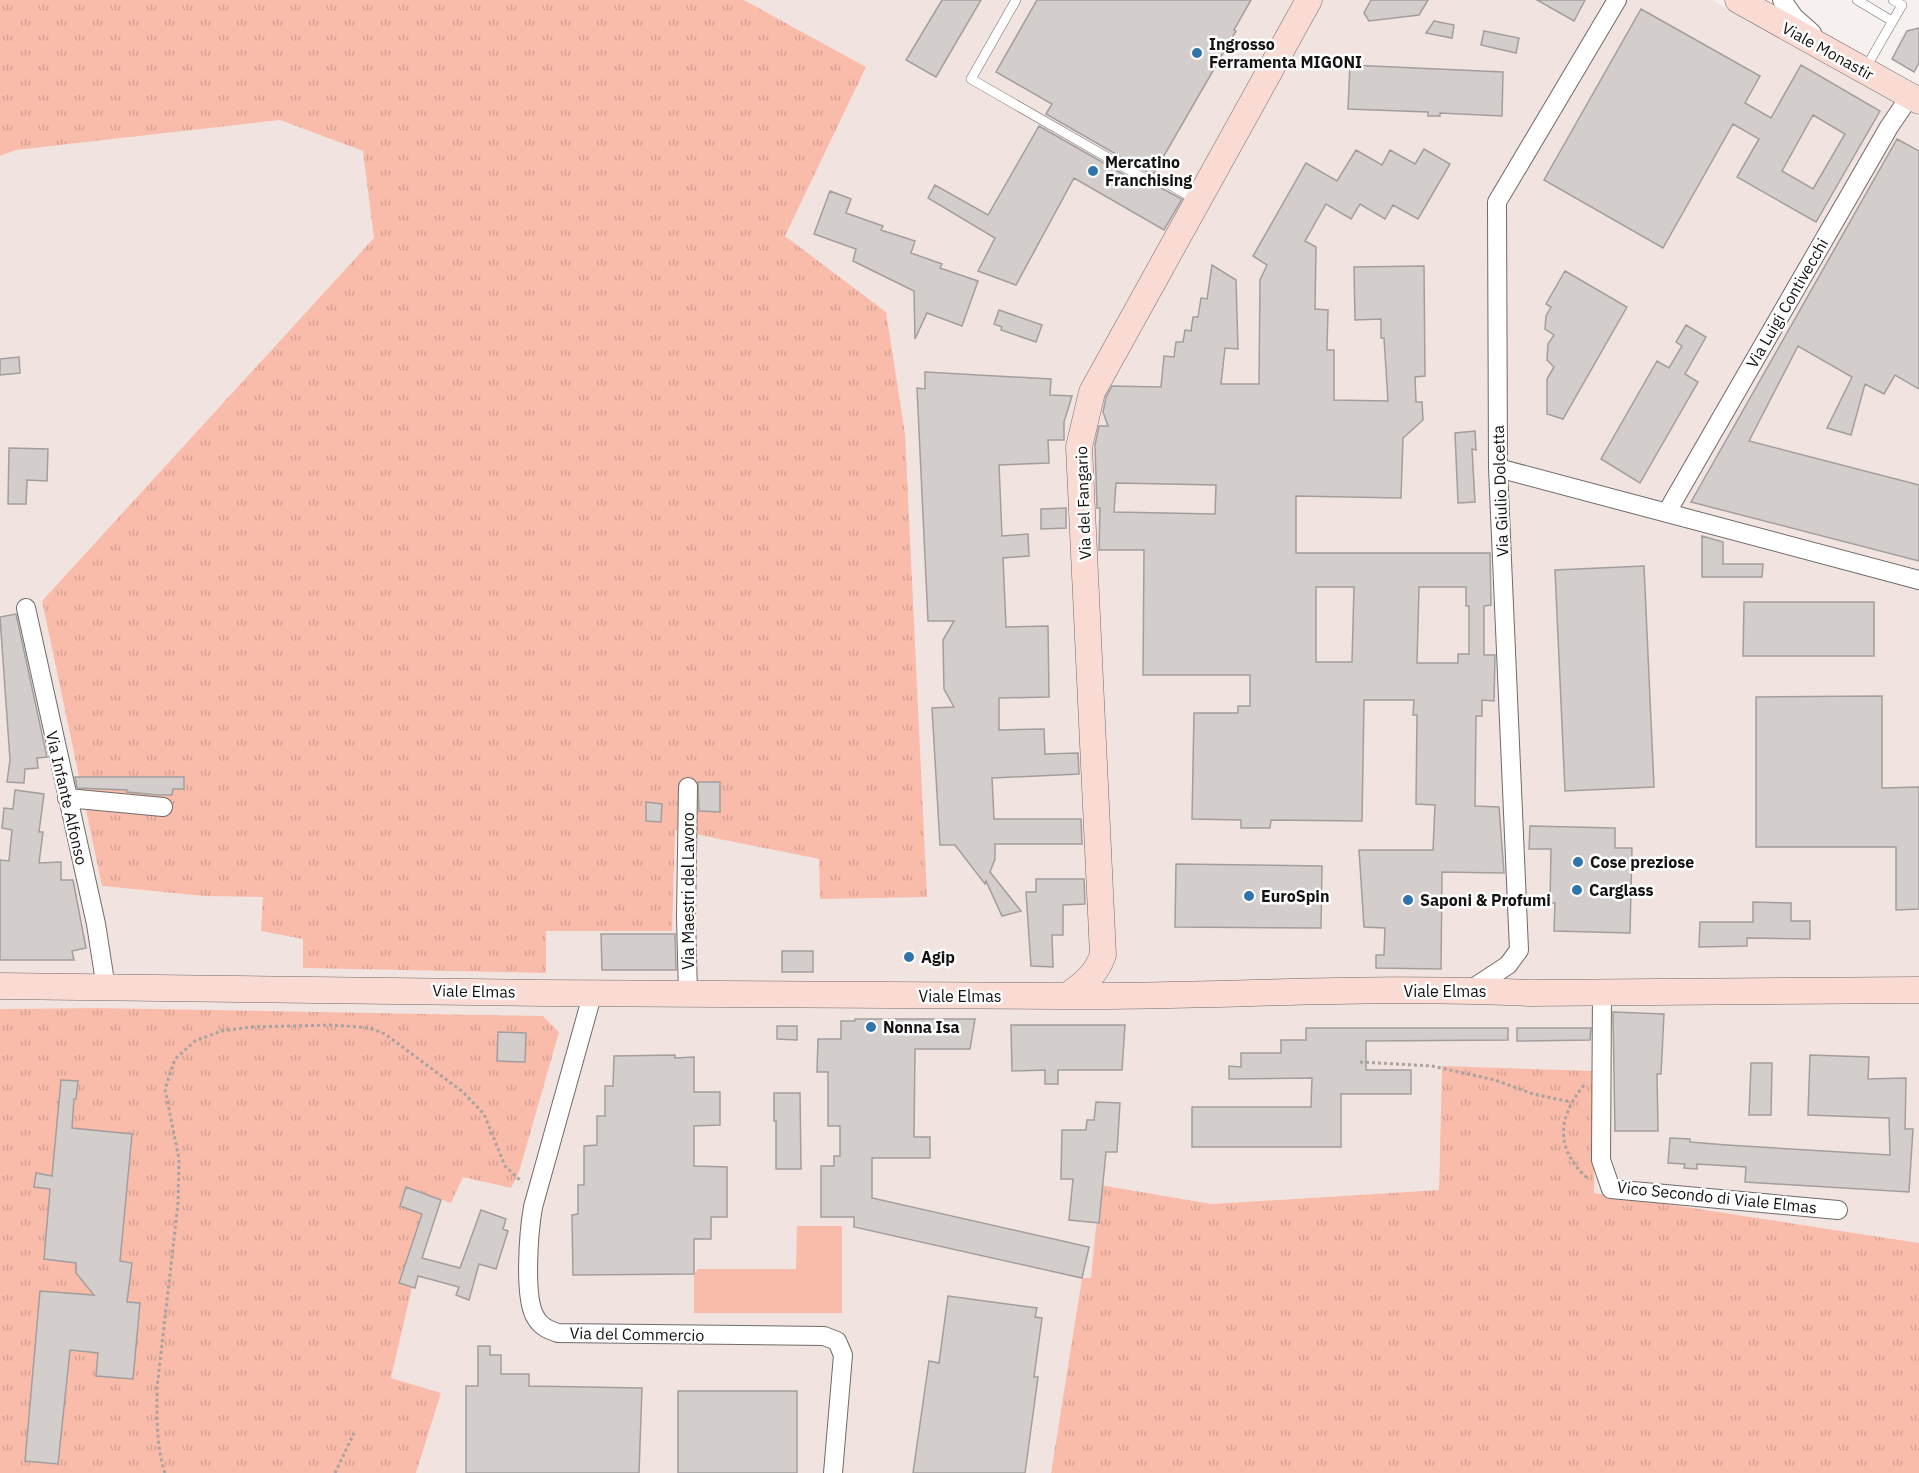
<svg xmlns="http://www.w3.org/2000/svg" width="1919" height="1473" font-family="'IBM Plex Sans',sans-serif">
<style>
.built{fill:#f1e3df}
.grass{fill:url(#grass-tufts)}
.pitch{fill:#f9bcab}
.building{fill:#d3cecc;stroke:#a39e9d;stroke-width:1.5;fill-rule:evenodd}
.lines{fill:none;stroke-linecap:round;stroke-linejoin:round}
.lane-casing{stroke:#6f6b69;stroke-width:10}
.street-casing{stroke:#6f6b69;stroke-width:20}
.secondary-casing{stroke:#6f6b69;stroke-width:27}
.path{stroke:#a8a3a1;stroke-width:3;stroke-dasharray:3 3;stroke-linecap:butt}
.lane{stroke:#fff;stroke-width:9}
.street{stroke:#fff;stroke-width:18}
.secondary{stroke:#f9dbd3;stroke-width:26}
.poi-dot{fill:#3174aa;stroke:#fefefe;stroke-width:2}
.labels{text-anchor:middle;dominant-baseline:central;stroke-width:5;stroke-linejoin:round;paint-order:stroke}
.poi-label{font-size:16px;font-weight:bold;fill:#151312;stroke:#fefefe;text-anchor:start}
.street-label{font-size:16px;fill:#151312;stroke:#fefefe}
</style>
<defs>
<pattern id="grass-tufts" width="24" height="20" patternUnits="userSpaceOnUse" patternTransform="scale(1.5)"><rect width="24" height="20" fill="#f9bcab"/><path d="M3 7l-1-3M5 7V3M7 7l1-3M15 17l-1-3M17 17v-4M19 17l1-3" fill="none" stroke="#d5a192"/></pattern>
</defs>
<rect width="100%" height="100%" fill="#f6f0ee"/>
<path class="built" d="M744,0H1712L1919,117V1243L1593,1193L1442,1066L1439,1190L1212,1204L1100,1185L1091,1278H1082L1051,1473H416L441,1393L391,1378L411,1287L399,1283L422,1214L400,1206L406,1187L451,1203L462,1177L559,1032L543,1016L97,1008L0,1009V156L16,150L280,120L363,151L375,238L42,601L102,886L204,896L263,897L304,939L303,968L545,973L546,931L675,829L820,859V898L886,312L785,236L866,67Z"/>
<path class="grass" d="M0,0H744L866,67L785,236L886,312L905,434L927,897L820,899L819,859L675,830L672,931H546V973L303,968V939L261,931L263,897L204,896L102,886L42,601L374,238L363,151L280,120L16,150L0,156Z
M97,1008L543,1016L559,1032L519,1172L511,1188L463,1177L451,1203L406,1187L400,1206L422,1214L399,1283L412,1287L391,1378L441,1393L416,1473H0V1009Z
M1442,1066L1595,1071L1594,1193L1919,1243V1473H1051L1082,1278H1091L1100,1185L1212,1204L1439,1190Z"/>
<path class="pitch" d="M797,1226H842V1313H694V1274L698,1269H796Z"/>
<path class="building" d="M942,0H981L936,77L906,60Z
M1037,0H1251L1234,30L1236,31L1154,173L1147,172L1046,114L1052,104L996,72Z
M1371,0H1428L1419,15L1369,21L1364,13Z
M1537,0H1585L1574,21Z
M1641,9L1760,76L1745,103L1771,118L1801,65L1880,111L1816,222L1737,177L1759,139L1733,124L1663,248L1544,180ZM1813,115L1845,134L1813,189L1782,171Z
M1434,21L1454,25L1452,38L1426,33Z
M1919,28V63L1914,72L1892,59L1907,31Z
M1484,31L1519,38L1516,53L1481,45Z
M1350,65L1503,72L1502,116L1440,113V116H1428V112L1348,109Z
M1039,126L1142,185L1161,188L1182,199L1164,230L1074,178L1016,285L978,271L995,238L928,198L935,185L988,215Z
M1897,139L1919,151V389L1895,375L1884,394L1865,384L1851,435L1827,428L1852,377L1798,346L1749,441L1919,485V561L1691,502Z
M1424,149L1450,164L1418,219L1393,205L1385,219L1360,204L1351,219L1326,204L1305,241L1316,247L1315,309L1328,310L1327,350H1334V400L1388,401L1384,338H1381V319L1355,320L1354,267L1424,266L1425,376L1415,377L1416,402H1422L1423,420L1403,438L1401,498L1296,496V553H1490L1491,605L1484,606V655H1495L1494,701L1482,700V716H1476L1475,806L1499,807L1504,873L1442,872L1441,969L1376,968V955H1384L1385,928L1364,927L1359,850H1433L1435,805L1416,804L1417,715H1413L1414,700H1364L1362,821L1271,820L1270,828H1241V820L1192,819L1194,713H1238V706H1250V675H1143L1144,550H1099L1100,508H1097L1095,445L1099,426H1108L1103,412L1106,397L1112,386L1161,387L1164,356L1174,357L1176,342H1183L1185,330L1191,331L1193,317H1198L1201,298L1207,299L1212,265L1236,280L1238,349L1225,348L1221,384H1259L1260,280L1267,265L1253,256L1306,163L1337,181L1356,150L1382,165L1390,150L1415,164ZM1116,483L1216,485L1215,514L1114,512ZM1316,587H1354L1352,662H1316ZM1419,587H1466V606H1469V654H1458V663H1417Z
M830,191L851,199L846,213L883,226L881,230L915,241L911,253L942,264L940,268L978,281L962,326L927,313L915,339L914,291L853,261L856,249L814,234Z
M1565,271L1627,307L1563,419L1547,414V379L1554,367L1547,360L1548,344L1554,335L1545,329L1546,316L1551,307L1546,304Z
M999,310L1042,325L1036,342L1001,330L1002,327L994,324Z
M1686,325L1706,337L1685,374L1698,382L1640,483L1601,459L1657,361L1669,368L1682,346L1676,342Z
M19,357L20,373L0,375V359Z
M925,372L1051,379L1050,395L1072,396L1064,422V440H1048L1049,463L999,465L1002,536L1028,534L1029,556L1003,558L1006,627L1048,626L1049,697L999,698V730L1044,729L1045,754L1078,753L1079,774L992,778L994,819H1081L1082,844H995V859L990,872L1021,911L1002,916L986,881L985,884L955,845H940L932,708L954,707L944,689L943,640L954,621H928L917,388L925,389Z
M1475,431L1476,450L1472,449L1475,502L1458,503L1455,433Z
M9,448L48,449L47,481L27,480L26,504H8Z
M1066,508V528L1041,529V509Z
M1702,536L1723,542V564H1763L1762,577H1702Z
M1644,566L1654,787L1565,791L1555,570Z
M1744,602H1874V656H1743Z
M16,614L47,757L37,758L38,768L25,769L24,783L7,782L10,760L0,617Z
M1882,696V788L1919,787V909L1896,910V847H1756V697Z
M75,777H184V789H173L172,795H158L127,792V790L77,788Z
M698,782H720V812L699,811Z
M15,790L44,794L39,832H43L39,863L61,862V880H73L86,948L72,951L74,960H0V860L9,861L12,830L2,828L4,808L13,809Z
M646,802L662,804L661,822L646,821Z
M1530,826L1615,828V848H1632L1630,933L1554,931L1555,903H1550L1551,849H1529Z
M1176,864L1322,866L1321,928L1175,927Z
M1036,879H1084L1085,904L1063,905V935H1052L1053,967L1031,966L1026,892H1036Z
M1753,902L1791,903V921H1810V939L1747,938V946L1699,947L1700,922H1753Z
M601,934H675L676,970H602Z
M782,951H813V972H782Z
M1613,1012L1664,1014L1661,1074H1657L1658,1131H1615Z
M855,1019H975L970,1049H915L914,1137H930V1158H872V1198L1089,1247L1082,1278L854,1227V1217H821V1166H834V1156H840V1126H828V1072H817L818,1039H841V1021H855Z
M1011,1025H1125L1122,1070H1058V1084H1045V1070L1012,1071Z
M777,1026H797V1040L777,1039Z
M1306,1028H1508V1040L1366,1041V1070H1411V1094H1341V1147H1192V1107H1311L1312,1078L1229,1079V1066L1241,1067V1053H1281V1040H1306Z
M1517,1028H1591L1590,1040L1517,1041Z
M498,1032L526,1033L525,1062L497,1061Z
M675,1055V1058L694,1057V1092H720V1125L694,1126V1166L727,1167V1217H711V1239H694V1274L573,1275L572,1215L578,1214V1185H584V1146L597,1145V1116H605V1086H613L614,1056Z
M1810,1055L1869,1057L1868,1079L1906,1078L1905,1129H1913L1909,1192L1745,1182L1746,1167L1697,1164V1169L1684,1168L1685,1164L1668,1163L1670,1138L1690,1139V1142L1727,1145L1890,1155L1889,1118L1808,1115Z
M1751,1063H1772L1771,1115H1749Z
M61,1080L78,1081L76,1099H74L72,1128L132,1134L120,1261L132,1263L127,1302L140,1303L133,1379L96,1376L98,1353L70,1350L58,1464L25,1461L40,1291L94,1295L76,1273V1263L44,1259L50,1189L34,1187L36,1173L52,1176Z
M774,1093H800L801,1169H776V1121H774Z
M1096,1102L1120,1103L1117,1152H1106L1099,1223L1069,1220L1073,1179H1061L1062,1130H1086L1087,1120H1094Z
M406,1187L441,1200L422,1258L460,1268L481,1210L506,1219L503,1229L508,1231L496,1269L479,1264L469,1300L456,1295L459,1287L418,1276L415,1288L399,1283L422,1214L400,1206Z
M948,1296L1037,1308L1035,1317L1042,1318L1034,1377H1038L1025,1473H913L929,1361L939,1363Z
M478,1346H490V1355H501V1374H529V1386L642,1388L639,1473H466V1386H478Z
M678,1391H797V1473H678Z"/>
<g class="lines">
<defs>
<path id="lane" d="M1016,0L971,79L1145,179L1163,181L1195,199
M1857,0L1892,21
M1865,69L1902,5L1893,0"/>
<path id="street" d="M1782,0L1794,17L1812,33
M1498,468L1919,580
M1667,512L1889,127L1910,96
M26,608L96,924L106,988
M688,787L686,918L688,994
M67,798L163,807
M1470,990L1508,965L1519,950L1498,468L1497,202L1617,0
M593,992L533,1207C529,1230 523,1299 536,1318C541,1327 549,1330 558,1333L824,1336L837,1341L843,1355L833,1473
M1602,992L1601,1160L1611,1189L1838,1210"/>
<path id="secondary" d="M1738,0L1919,101
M0,986C354,992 707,995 1061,996C1217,997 1374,985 1530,993L1919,990
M1067,996C1085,983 1095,976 1103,955L1079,447L1092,392L1309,0"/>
</defs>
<use href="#lane" class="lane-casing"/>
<use href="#street" class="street-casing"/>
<use href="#secondary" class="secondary-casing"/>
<path class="path" d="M1360,1062L1432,1066L1495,1080L1533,1094L1571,1102
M1584,1085C1557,1119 1555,1148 1588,1179
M165,1473C156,1446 157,1416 157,1388L178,1204L179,1159L165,1089L175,1059L195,1041L221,1031L251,1027L333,1025L370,1028L385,1034L463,1092L484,1114L505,1166L522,1182
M335,1473L354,1433"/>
<use href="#lane" class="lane"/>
<use href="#street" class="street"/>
<use href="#secondary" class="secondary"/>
</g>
<g class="poi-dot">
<circle cx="1197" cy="53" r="6"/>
<circle cx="1093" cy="171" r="6"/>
<circle cx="1578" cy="862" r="6"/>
<circle cx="1577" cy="890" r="6"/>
<circle cx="1249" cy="896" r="6"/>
<circle cx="1408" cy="900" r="6"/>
<circle cx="909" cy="957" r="6"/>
<circle cx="871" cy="1027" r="6"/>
</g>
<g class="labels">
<g class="poi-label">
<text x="1209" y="44">Ingrosso<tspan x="1209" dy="18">Ferramenta MIGONI</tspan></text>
<text x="1105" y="162">Mercatino<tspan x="1105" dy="18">Franchising</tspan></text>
<text x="1590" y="862">Cose preziose</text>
<text x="1589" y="890">Carglass</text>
<text x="1261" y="896">EuroSpin</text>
<text x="1420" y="900">Saponi &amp; Profumi</text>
<text x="921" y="957">Agip</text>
<text x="883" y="1027">Nonna Isa</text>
</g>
<g class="street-label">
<text transform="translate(1828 51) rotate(29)">Viale Monastir</text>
<text transform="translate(1787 303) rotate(-60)">Via Luigi Contivecchi</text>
<text transform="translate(1500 491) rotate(-92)">Via Giulio Dolcetta</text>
<text transform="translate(1083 503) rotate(-92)">Via del Fangario</text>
<text transform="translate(67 798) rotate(77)">Via Infante Alfonso</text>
<text transform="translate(688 891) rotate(-90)">Via Maestri del Lavoro</text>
<text transform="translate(474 991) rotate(1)">Viale Elmas</text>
<text x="1445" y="991">Viale Elmas</text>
<text x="960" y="996">Viale Elmas</text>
<text transform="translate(1717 1197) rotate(6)">Vico Secondo di Viale Elmas</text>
<text transform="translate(637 1334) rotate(1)">Via del Commercio</text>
</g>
</g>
</svg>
